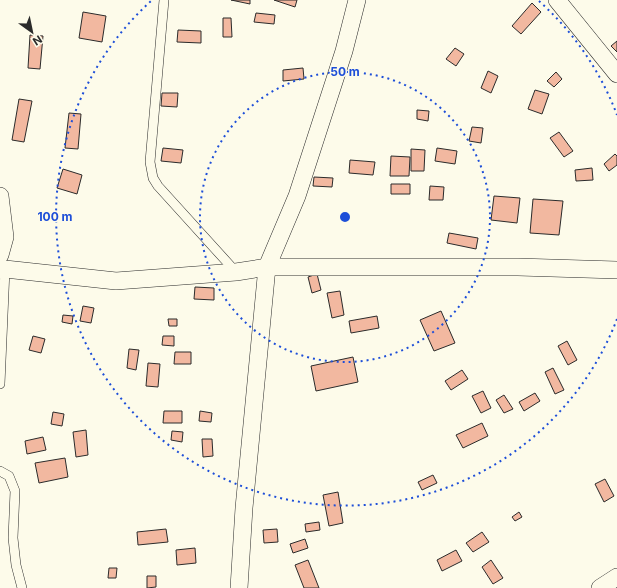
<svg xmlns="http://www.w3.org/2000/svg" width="617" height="588" font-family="Inter,sans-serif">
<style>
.building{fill:#f2b8a0;stroke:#2b2b2b}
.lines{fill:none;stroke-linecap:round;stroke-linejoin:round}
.service-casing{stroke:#2b2b2b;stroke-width:10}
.minor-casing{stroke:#2b2b2b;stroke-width:18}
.service{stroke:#fdfbea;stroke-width:9}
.minor{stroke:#fdfbea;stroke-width:17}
.ring{fill:none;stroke:#1d4ed8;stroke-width:2;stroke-dasharray:2 4}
.centre{fill:#1d4ed8;stroke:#fdfbea;stroke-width:2}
.ring-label{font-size:12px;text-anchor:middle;font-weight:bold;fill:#1d4ed8;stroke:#fdfbea;stroke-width:3;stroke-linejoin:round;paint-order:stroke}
</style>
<rect width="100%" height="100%" fill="#fdfbea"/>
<path class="building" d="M231,0H250V4Z
M274,0H297L295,7Z
M532,3L541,12L521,34L512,26Z
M83,12L106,16L102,42L79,38Z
M256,13L275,15L274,24L254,22Z
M223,18H231L232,37H223Z
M178,30L201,31V43L177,42Z
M30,35L43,36L40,69L28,68Z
M617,41V52L611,46Z
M455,48L464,54L456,66L446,59Z
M303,68L304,79L283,81V70Z
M488,71L498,76L491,93L481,88Z
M556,72L562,79L554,87L547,81Z
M535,90L549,94L542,114L528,109Z
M162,93H178L177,107L161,106Z
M19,99L32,101L24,142L12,140Z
M417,110L429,111L428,121L417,119Z
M69,113L81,114L78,149L65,148Z
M472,127L483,128L481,143L469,141Z
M559,132L573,151L564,157L550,138Z
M163,148L183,150L181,163L161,161Z
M437,148L457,151L455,164L435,161Z
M411,149L425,150L424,171H411Z
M615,154L617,156V165L609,171L604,164Z
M391,156L410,157L409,176H390Z
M350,160L375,162L373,175L349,173Z
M592,168L593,180L576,181L575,170Z
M63,169L82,175L77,194L57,188Z
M314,177L333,178L332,187L313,186Z
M391,184H410V194H391Z
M430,186L444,187L443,200H429Z
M494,196L520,198L517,223L491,220Z
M533,199L563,201L559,235L530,233Z
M449,233L478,238L476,249L447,243Z
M317,274L321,290L312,293L308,277Z
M195,287L214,288V300L194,299Z
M340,291L344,315L332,318L327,293Z
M83,306L94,308L91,323L80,321Z
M441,311L455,343L434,351L420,320Z
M63,315L73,316L72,324L62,322Z
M377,316L379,328L351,333L349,321Z
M168,319H177V326H169Z
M33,336L45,339L41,353L29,350Z
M163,336H174V346L162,345Z
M567,341L577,360L568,365L558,346Z
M129,349L139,350L136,370L127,368Z
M175,352H191V364H174Z
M353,357L358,382L316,391L311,366Z
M148,363L160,364L158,387L146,386Z
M553,368L564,390L555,394L545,372Z
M462,370L468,379L451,390L445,381Z
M483,391L491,408L481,413L472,396Z
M535,393L540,401L524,411L519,402Z
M504,395L513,409L504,413L496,400Z
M164,411H182V423H163Z
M200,411L212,413L211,422L199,421Z
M53,412L64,414L62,426L51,424Z
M482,423L488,436L463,448L456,435Z
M86,430L88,455L76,457L73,432Z
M172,431L183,432L182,442L171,440Z
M43,437L46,450L27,454L25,441Z
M202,439H212L213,456L203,457Z
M65,458L68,477L39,483L35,463Z
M433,475L437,483L422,490L418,482Z
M605,479L614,496L604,502L595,484Z
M338,492L343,523L329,526L323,495Z
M519,512L522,517L515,521L512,517Z
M319,522L320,530L306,532L305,524Z
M166,529L168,542L138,545L137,532Z
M277,529L278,542L264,543L263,530Z
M482,532L489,542L473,552L466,543Z
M305,539L308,548L293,553L290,544Z
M195,548L196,563L177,565L176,550Z
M456,550L462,561L442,571L437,560Z
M308,560L319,588H304L295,565Z
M491,560L503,578L493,584L482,567Z
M109,568H117L116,578H108Z
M147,576H156V587L147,588Z"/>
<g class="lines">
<defs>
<path id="service" d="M164,0L150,162L153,178L158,186L236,272
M0,384L5,269
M0,471L9,476L15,491L13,538L16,565L22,588"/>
<path id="minor" d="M557,0L617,74
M0,196L5,237L0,255
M0,270L5,269L116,281L236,272L267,267H518L617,270
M239,588L244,508L267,267L297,196L344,51L357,0
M600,588L617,577"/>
</defs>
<use href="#service" class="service-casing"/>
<use href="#minor" class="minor-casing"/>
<use href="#service" class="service"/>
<use href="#minor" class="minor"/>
</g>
<g class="ring">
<circle cx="345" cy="217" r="145"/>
<path d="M617 319A290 290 0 1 1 151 1M539 1A290 290 0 0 1 617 115"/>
</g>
<circle cx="345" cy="217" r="6" class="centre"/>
<g class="ring-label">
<text x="345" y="76">50 m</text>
<text x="55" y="221">100 m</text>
</g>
<g transform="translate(32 32) rotate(147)" stroke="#fdfbea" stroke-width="3" paint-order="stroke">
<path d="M0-3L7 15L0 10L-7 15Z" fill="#2b2b2b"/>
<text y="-6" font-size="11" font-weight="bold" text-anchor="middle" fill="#2b2b2b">N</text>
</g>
</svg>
